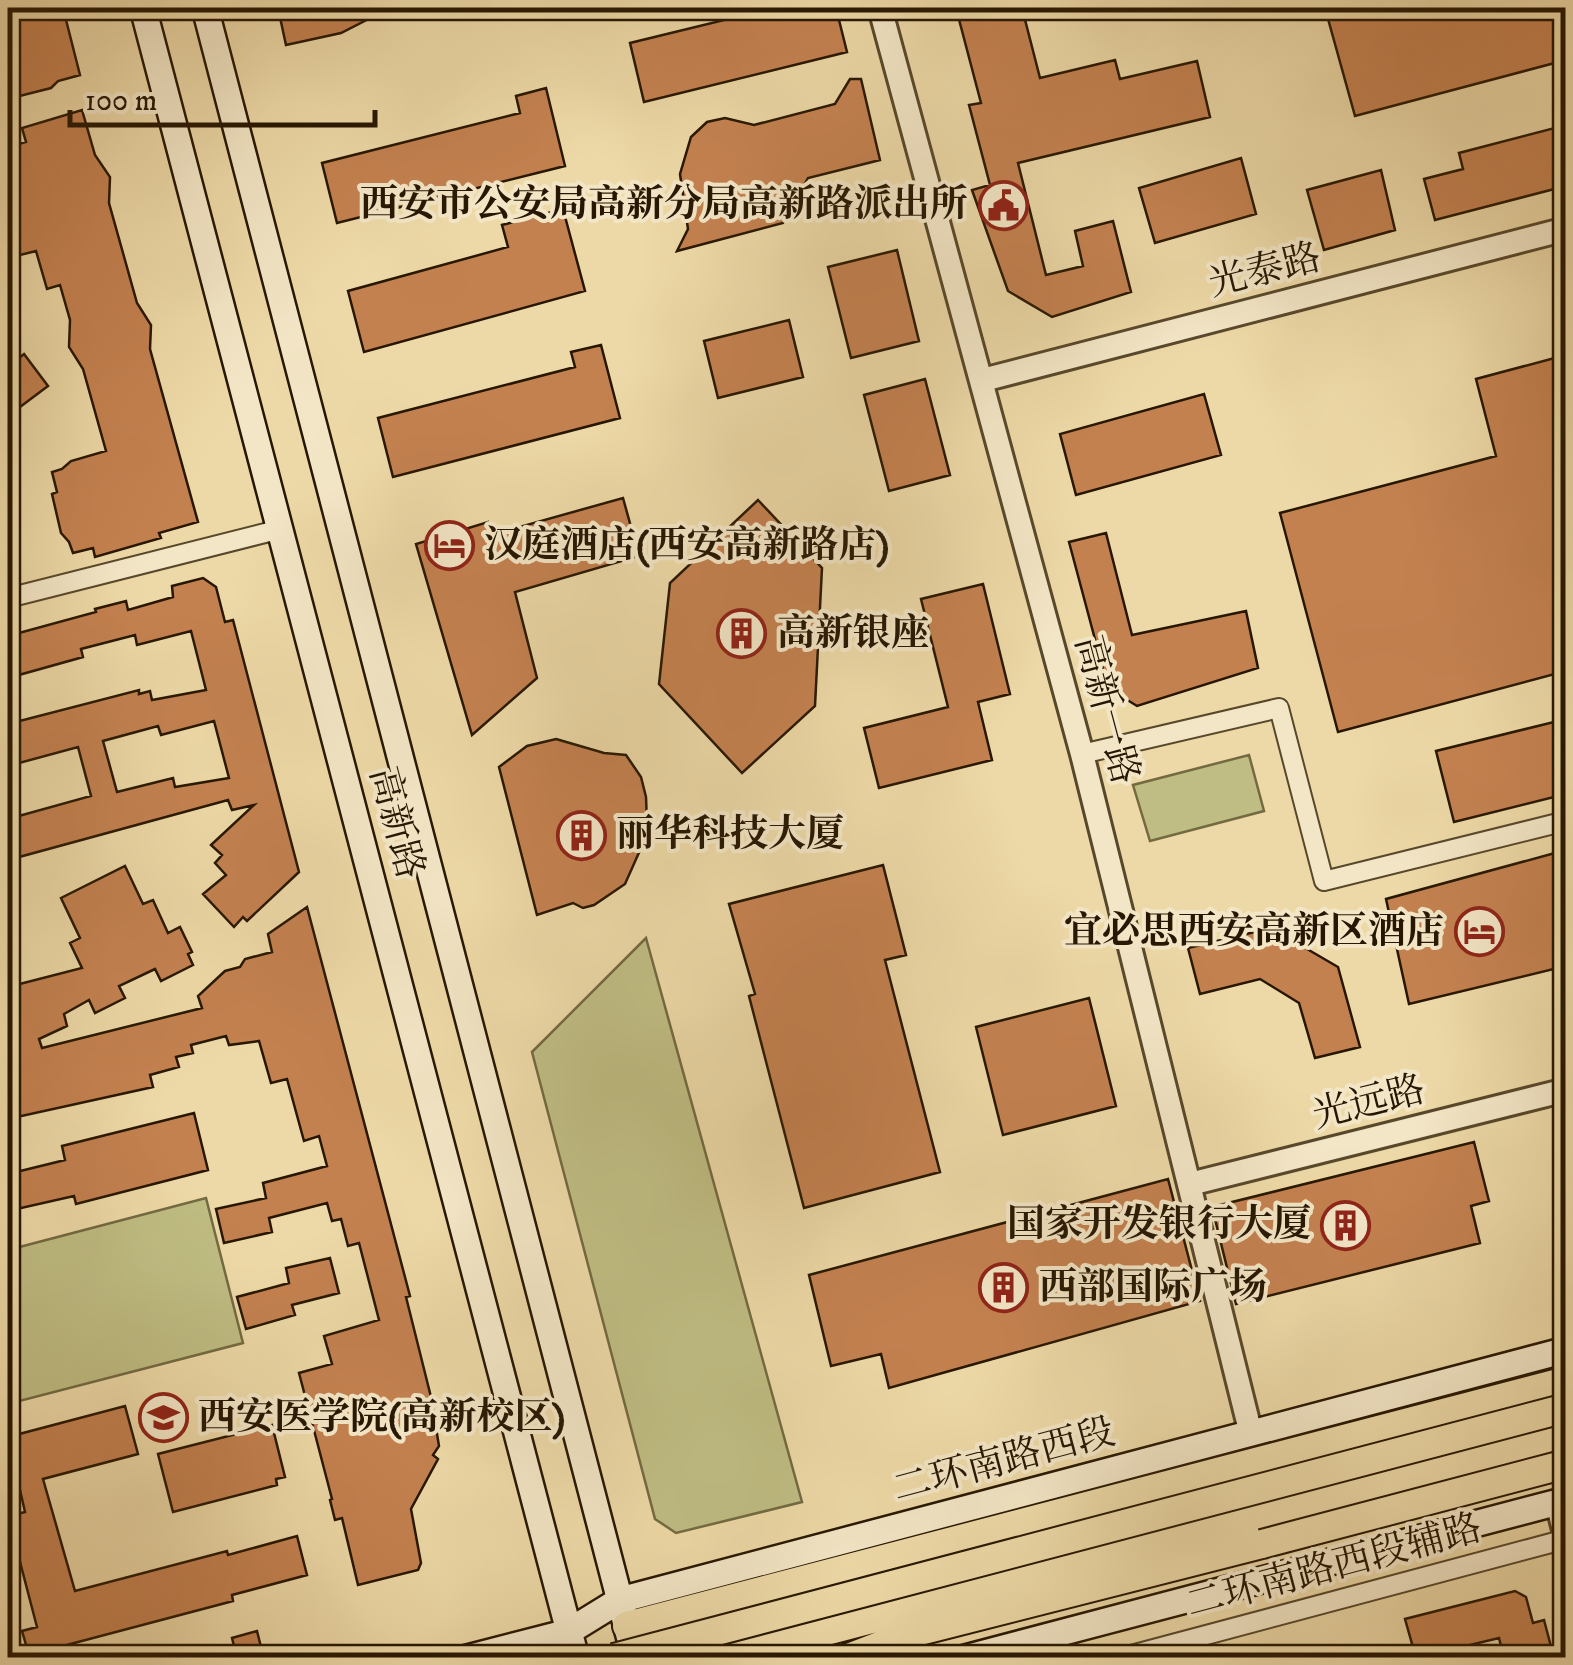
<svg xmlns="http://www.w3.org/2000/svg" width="1573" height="1665" font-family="'IM FELL DW Pica','Noto Serif SC',serif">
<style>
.green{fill:#bfbd83;stroke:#736a42;stroke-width:2.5}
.building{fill:#c48150;stroke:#271702;stroke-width:2.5;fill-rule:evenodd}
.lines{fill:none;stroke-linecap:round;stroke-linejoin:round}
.minor-casing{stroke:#58482b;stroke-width:22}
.tertiary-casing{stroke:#58482b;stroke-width:28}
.secondary-casing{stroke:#271702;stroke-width:30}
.trunk-casing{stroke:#271702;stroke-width:32}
.minor{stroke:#f3e6c6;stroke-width:18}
.tertiary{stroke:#f3e6c6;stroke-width:22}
.secondary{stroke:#f3e6c6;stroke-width:25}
.trunk{stroke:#edd9a7;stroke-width:28}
.trunk-bridge-casing{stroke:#271702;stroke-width:32;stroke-linecap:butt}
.trunk-bridge{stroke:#edd9a7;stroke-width:28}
.labels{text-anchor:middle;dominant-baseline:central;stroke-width:8;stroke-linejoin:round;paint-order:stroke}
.poi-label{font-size:38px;font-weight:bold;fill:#271702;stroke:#f3e6c6;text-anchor:start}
.street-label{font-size:38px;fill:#271702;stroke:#f3e6c6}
</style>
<rect width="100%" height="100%" fill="#edd9a7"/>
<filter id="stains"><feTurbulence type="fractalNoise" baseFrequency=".002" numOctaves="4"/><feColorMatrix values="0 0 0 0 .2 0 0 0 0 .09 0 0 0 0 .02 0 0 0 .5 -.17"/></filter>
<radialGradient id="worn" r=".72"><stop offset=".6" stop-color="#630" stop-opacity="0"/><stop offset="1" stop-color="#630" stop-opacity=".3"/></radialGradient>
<path class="green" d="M1249,755L1264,811L1150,841L1133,785Z
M646,938L802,1502L676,1533L655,1519L532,1052Z
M206,1198L243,1343L8,1404V1250Z"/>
<path class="building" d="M8,8H63L80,75L58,81L51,88L8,99Z
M278,8H390L341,33L286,45Z
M773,8H836L847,52L644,102L630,43Z
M956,8H1022L1040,78L1115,60L1120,79L1197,61L1210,117L1018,163L1046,275L1083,266L1075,231L1113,221L1131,292L1052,317L1008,291L972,190L990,185L969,105L981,103Z
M1325,8H1566V60L1355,116Z
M850,79H861L880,160L808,178L783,223L677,251L688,229L680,174L691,137L707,122L725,118L754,125L835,104Z
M546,88L565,166L337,223L322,163L520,113L516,96Z
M82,110L95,155L110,177L109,203L137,303L151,325L150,349L198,522L159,533L161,538L95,557L93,548L73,553L69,542L61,533L52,494L57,492L52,472L62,469L71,461L106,451L83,369L69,347L70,320L60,285L47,289L36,251L8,258V153L13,152L12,146L26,142L22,128Z
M1566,125V186L1435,220L1424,179L1463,169L1459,153Z
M1241,158L1256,214L1155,243L1139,188Z
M1381,170L1395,230L1324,250L1307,190Z
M563,209L585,291L364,352L348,291L508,247L502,225Z
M897,250L919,341L851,358L828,267Z
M789,320L803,377L718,398L704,341Z
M601,345L620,418L393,477L378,418L575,367L571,352Z
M24,354L48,386L8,416V367Z
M1566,355V671L1338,732L1280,513L1496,456L1476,379Z
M925,379L950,475L889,491L864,395Z
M1204,394L1221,455L1076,495L1060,434Z
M623,498L639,556L515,592L537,678L472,735L416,544L488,522L491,535Z
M758,500L822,568L815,706L742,773L659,684L670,583Z
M1106,533L1132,635L1246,611L1258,668L1137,706L1108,688L1069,542Z
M203,578L216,587L225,622L233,620L299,872L247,921L243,917L234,927L203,894L226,875L215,863L222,855L211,845L254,805L232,810L228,800L8,860V819L91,796L78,747L8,766V724L139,690V694L150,691L152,700L206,690L191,631L137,645L135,635L81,649L83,657L8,678V636L96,612L95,609L126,601L128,610L173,597L172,586ZM214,721L229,778L175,787L173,778L117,792L103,741L158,726L161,735Z
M983,584L1010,694L978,702L992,760L879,788L864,728L948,707L921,599Z
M1566,719V794L1454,822L1436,751Z
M556,739L604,753L626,755L641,777L646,797L647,822L641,848L625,884L594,905L583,908L573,903L537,915L499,767L527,746Z
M1566,850V966L1409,1004L1386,899Z
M883,865L906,955L885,960L940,1172L804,1208L749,996L755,994L729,904Z
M125,866L143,904L153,900L168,933L180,927L192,952L188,954L193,965L161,981L155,969L119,986L125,998L95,1013L89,1000L64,1014L67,1026L39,1039L42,1048L202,1008L198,996L225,971L240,967L245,959L272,952L268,934L307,907L410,1296L406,1297L431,1397L439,1446L433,1455L438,1459L411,1509L421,1563L418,1570L358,1585L342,1518L335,1520L330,1500L332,1499L299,1373L332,1364L324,1336L379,1320L359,1243L348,1246L341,1219L332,1221L327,1203L269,1218L272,1232L224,1243L216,1209L266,1198L263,1183L327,1166L319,1136L304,1141L287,1079L271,1083L259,1041L229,1045L226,1036L191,1045L193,1053L176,1057L179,1067L150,1075L153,1087L8,1119V987L82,968L70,943L80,938L61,898Z
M1271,928L1338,967L1360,1047L1315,1058L1299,1003L1260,979L1200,994L1188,948Z
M1089,998L1116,1106L1003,1135L976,1027Z
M194,1113L208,1170L76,1204L74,1196L8,1211V1174L65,1160L62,1146Z
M1474,1142L1489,1201L1471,1206L1480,1243L1236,1304L1212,1207Z
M1168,1179L1200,1301L889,1388L881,1354L831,1366L809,1275Z
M330,1258L339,1293L292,1305L295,1315L246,1329L237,1297L289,1283L286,1268Z
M125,1406L138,1454L43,1479L75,1591L227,1551L228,1555L297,1536L307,1575L232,1595L233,1601L29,1655L22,1631L37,1627L8,1516L25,1512L8,1437Z
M272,1425L285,1477L276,1479L277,1485L173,1512L158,1454Z
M1515,1591L1526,1597L1533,1623L1544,1620L1554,1658H1504L1499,1638L1416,1658L1405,1619Z
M257,1631L262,1651L237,1658L232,1638Z"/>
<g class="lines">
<defs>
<path id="minor" d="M8,598L281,529
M1082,754L1279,708L1324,881L1566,821
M1120,1658L1566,1539"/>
<path id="tertiary" d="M880,8L1082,754L1251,1434
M983,380L1566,229
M1190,1184L1566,1090
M1557,1502L1566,1538"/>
<path id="secondary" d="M143,8L576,1658
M205,8L631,1643
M467,1658L568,1632L620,1600L1566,1350
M965,1658L1566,1500"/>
<path id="trunk" d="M627,1626L1566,1381
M723,1658L1566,1437
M848,1658L916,1632L1262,1544"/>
</defs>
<use href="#minor" class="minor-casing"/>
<use href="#tertiary" class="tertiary-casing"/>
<use href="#secondary" class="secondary-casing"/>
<use href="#trunk" class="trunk-casing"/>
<use href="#minor" class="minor"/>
<use href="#tertiary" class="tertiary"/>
<use href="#secondary" class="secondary"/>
<use href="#trunk" class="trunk"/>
<defs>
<path id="trunk-bridge" d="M1262,1544L1566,1464
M614,1658L1566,1408"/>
</defs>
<use href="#trunk-bridge" class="trunk-bridge-casing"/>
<use href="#trunk-bridge" class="trunk-bridge"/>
</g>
<defs>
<symbol id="civic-ring" viewBox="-11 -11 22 22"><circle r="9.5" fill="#f3e6c6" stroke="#8f2418" stroke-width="1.5"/><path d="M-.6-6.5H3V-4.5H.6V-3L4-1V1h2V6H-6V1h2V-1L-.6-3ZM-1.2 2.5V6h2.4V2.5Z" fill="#8f2418"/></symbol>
<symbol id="hotel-ring" viewBox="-11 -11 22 22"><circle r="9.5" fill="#f3e6c6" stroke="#8f2418" stroke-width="1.5"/><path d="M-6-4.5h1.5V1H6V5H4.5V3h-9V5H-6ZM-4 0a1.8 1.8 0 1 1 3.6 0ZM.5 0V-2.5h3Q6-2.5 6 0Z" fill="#8f2418"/></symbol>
<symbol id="building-ring" viewBox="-11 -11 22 22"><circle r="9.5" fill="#f3e6c6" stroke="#8f2418" stroke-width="1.5"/><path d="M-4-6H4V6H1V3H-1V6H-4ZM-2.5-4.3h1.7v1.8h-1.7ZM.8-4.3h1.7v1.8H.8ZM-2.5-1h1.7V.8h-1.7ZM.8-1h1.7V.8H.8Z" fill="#8f2418"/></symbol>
<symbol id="university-ring" viewBox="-11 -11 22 22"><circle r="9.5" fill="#f3e6c6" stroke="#8f2418" stroke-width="1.5"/><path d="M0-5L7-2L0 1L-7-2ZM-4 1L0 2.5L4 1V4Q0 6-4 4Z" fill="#8f2418"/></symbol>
</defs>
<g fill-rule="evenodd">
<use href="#civic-ring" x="976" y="178" width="55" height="55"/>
<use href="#hotel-ring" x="422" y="518" width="55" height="55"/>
<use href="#building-ring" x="714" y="606" width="55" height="55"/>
<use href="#building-ring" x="554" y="808" width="55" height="55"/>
<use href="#hotel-ring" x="1452" y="904" width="55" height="55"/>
<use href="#building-ring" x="1318" y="1198" width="55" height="55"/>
<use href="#building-ring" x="976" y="1260" width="55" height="55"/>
<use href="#university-ring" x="136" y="1390" width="55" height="55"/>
</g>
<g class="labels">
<g class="poi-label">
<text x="968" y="205" text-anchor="end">西安市公安局高新分局高新路派出所</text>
<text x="484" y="546">汉庭酒店(西安高新路店)</text>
<text x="777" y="634">高新银座</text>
<text x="616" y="835">丽华科技大厦</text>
<text x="1444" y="932" text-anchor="end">宜必思西安高新区酒店</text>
<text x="1311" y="1225" text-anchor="end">国家开发银行大厦</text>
<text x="1039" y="1288">西部国际广场</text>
<text x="198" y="1418">西安医学院(高新校区)</text>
</g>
<g class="street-label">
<text transform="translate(1265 271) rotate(-14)">光泰路</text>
<text transform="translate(1106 710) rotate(75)">高新一路</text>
<text transform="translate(396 823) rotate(75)">高新路</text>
<text transform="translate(1369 1103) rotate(-14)">光远路</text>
<text transform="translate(1004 1461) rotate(-15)">二环南路西段</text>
<text transform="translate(1334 1567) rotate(-15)">二环南路西段辅路</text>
</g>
</g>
<rect width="1573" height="1665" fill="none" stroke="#edd9a7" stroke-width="40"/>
<rect x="10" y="10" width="1553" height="1645" fill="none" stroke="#271702" stroke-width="5"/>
<rect x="20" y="20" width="1533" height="1625" fill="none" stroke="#271702" stroke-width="2.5"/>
<path d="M70 110v15h305v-15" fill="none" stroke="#271702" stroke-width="5"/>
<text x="85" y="110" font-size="30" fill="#271702" stroke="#f3e6c6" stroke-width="8" paint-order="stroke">100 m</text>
<rect width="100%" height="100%" filter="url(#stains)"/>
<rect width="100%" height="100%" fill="url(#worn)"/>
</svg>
